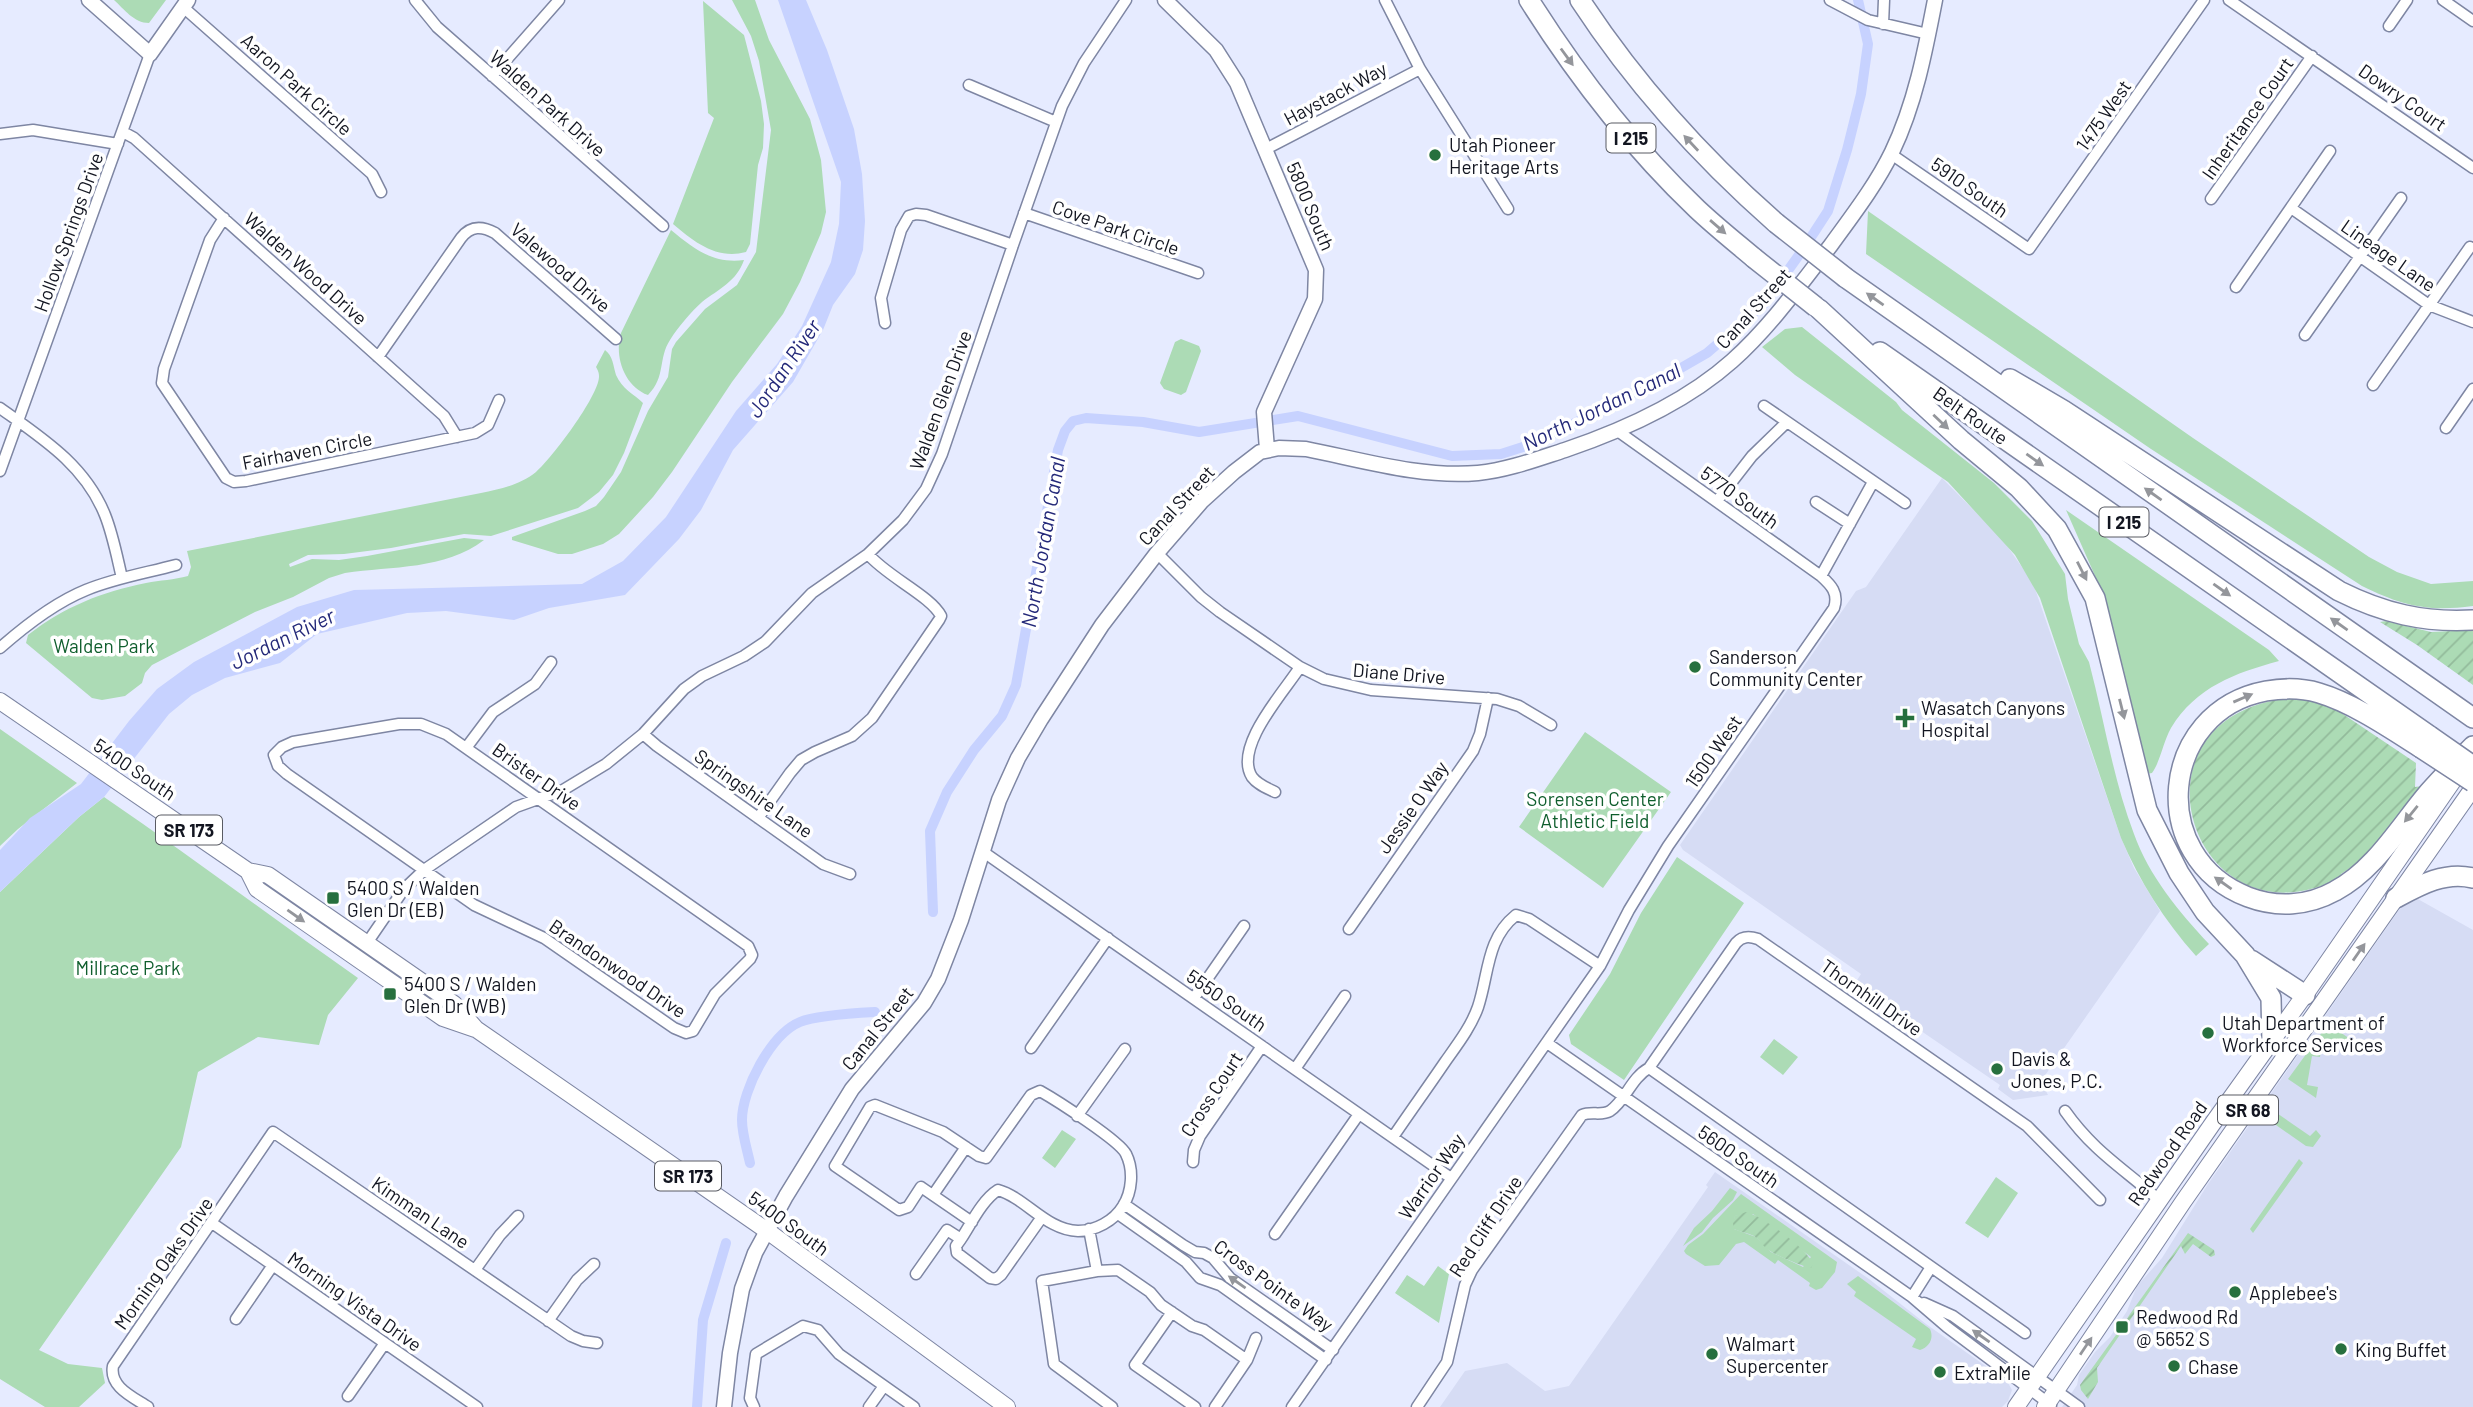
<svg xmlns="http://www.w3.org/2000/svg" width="2473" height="1407" font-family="Barlow,sans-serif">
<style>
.built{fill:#d6dcf4}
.green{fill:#acdbb5;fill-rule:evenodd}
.garden{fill:url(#garden-furrows)}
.water{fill:#c7d2ff}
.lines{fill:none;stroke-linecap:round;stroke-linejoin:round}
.canal{stroke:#c7d2ff;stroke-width:10}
.street-casing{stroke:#7e86a3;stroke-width:13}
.secondary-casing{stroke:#7e86a3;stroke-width:17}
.primary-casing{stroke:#7e86a3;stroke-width:18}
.highway-casing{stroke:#7e86a3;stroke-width:22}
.street{stroke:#fff;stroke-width:10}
.secondary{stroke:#fff;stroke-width:14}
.primary{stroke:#fff;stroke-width:16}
.highway{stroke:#fff;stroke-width:19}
.highway-bridge-casing{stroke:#7e86a3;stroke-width:22;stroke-linecap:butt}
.highway-bridge{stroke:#fff;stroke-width:19}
.oneway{fill:#94969b}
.poi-dot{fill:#27703e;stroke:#fff;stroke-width:2.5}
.labels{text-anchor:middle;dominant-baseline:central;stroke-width:7;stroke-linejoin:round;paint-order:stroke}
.shield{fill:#fff;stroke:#595b63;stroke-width:2}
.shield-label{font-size:18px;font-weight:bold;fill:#121520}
.street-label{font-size:19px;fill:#121520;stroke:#fff}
.poi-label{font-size:19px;fill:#121520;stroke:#fff;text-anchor:start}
.park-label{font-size:19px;fill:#0f5e2d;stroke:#fff}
.water-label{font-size:21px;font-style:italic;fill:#242979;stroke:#fff}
</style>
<defs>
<pattern id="garden-furrows" width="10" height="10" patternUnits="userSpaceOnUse" patternTransform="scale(1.75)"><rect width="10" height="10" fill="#acdbb5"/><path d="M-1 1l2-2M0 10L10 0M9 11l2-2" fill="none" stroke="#93bb9b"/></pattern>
</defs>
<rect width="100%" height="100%" fill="#e6ebff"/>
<path class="built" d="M1942,478L2003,540L2033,583L2121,838L2134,868L2160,911L2041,1081L2048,1095L2013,1100L1998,1089L2000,1085L1854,985L1861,974L1683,850L1680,845L1856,591L1866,587Z
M2416,898L2473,930V1407H2062L2077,1385L2079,1375L2095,1352L2110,1337L2127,1311L2137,1286L2162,1258L2208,1184L2399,910L2405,903Z
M1715,1172L1869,1279L1926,1324L2007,1381L2012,1390L2008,1401L2002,1407H1440L1465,1371L1507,1363L1545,1391L1569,1386L1708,1187L1706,1185Z"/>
<path class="green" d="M114,0H166L149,23C134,23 124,9 114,0Z
M732,0H755L769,40L810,119L821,160L826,212L821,233L800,282L783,314L732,382L672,472L653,497L619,534L603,544L572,554H558L512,540V537L585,511L596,506L604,497L621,472L648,411L668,377L672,349L676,342L705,309L737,285L756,252L771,130L759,61L751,36Z
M703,1L744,35L761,101L764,124L763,148L758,165L750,244L746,252C717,260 694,242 673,224L714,118L708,113Z
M1868,211L2193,438L2369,557L2397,572L2431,584L2473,581V606C2427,612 2403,606 2362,586L2151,449L1866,254Z
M671,230C694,249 713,264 744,260C737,281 719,289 702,302C691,312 678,327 670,340C658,358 666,377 648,395C624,386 614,356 621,333Z
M1802,327L1896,402L1902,410L1994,483L2032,521L2065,574L2068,599L2079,644L2089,662C2104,719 2113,779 2134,834C2149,876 2179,912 2209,944L2196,956C2164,920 2140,882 2121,838L2040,598L2015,555L1948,482L1795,375L1762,347L1785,329Z
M1181,339L1199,346L1201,351L1186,392L1181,395L1164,389L1160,383L1175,342Z
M605,350C613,356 613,365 616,375C622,389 634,394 643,403L624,453L613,475L599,492L578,508L491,536L464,534L391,548L344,554L308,555L289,564L290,567L312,559L339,560L367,556L464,538L484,540C445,570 392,566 345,573L329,578L293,597L255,612L152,665L145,673L142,683L125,696L102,700L92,698L26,643L28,635C64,607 101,592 146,583C160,580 174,580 188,576L191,567L187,551L481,493C500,489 520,485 536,472C552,458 598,397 599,377C599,372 598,371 596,367Z
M2066,510L2269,650L2279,661C2235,673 2196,687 2171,728C2163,742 2161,760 2152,773L2146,774L2108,609L2096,578Z
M0,729L77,783L18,829L0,846Z
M1585,732L1671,792L1603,888L1519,827Z
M104,797C190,856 273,918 358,978L328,1015L319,1045L258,1037L198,1072L181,1147L39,1350L68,1364L102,1368L105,1383L79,1407H45L0,1379V892L79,817Z
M1677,857L1744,903L1624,1080L1571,1044L1569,1035L1610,974L1641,913Z
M2328,1024L2359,1045L2357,1047L2322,1041L2320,1057L2312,1056L2307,1085L2318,1087L2316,1098L2288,1079Z
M1774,1039L1798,1057L1783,1075L1760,1057Z
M2268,1107L2310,1136L2316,1130L2321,1136L2313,1147L2306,1146L2266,1118L2264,1116Z
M1062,1130L1076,1139L1055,1168L1042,1158Z
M2299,1159L2303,1163L2253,1233L2250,1229Z
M1996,1177L2018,1193L1988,1238L1965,1223Z
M1730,1188L1737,1192L1733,1200L1713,1218L1702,1232L1683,1246L1694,1228L1712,1211Z
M1741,1194L1837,1262L1835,1272L1822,1288L1816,1290L1809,1286L1810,1283L1778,1260L1775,1264L1744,1242L1736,1244L1719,1265L1705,1266L1686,1254L1684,1251L1688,1245L1703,1234ZM1753,1214L1811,1257L1803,1267L1771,1252L1756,1237L1734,1229L1735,1216Z
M1438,1266L1449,1274L1439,1323L1395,1293L1407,1275L1424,1286Z
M1858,1276L1930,1329C1934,1338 1930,1347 1920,1350L1912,1347L1916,1339L1854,1296L1856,1292L1847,1284Z"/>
<path class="garden" d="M2386,621L2431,632L2473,630V685L2417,645L2380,622Z
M2294,698L2311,699L2328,704L2416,763L2415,787L2423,786C2398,817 2375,854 2341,874L2342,877C2190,956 2115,711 2294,698Z
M1746,1212C1761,1215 1809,1250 1813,1264L1811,1268C1803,1267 1772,1254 1766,1248C1761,1244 1760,1240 1754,1236C1748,1233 1740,1232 1734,1229L1733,1223L1735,1216Z
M2188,1233L2214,1250L2215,1255L2211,1257L2193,1244L2185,1254L2181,1246L2097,1368L2098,1382L2088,1399L2081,1390L2080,1385L2121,1328L2123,1329V1325L2130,1314Z"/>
<path class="water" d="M778,0H806L827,50L854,129L862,174L865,221L863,250L855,274L833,305L823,330L793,382L733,450L701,510L679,539L625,595L549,608L514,620L446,611L407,613L317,634L280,663L225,678L192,695L169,714L104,797L79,817L0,892V850L30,818L81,784L129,721L157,689L194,662L297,607L354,590L582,584L623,561L666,517L736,411L777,364L802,326L831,262L839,224L841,182Z"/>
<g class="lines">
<path class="canal" d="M933,912L930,831L947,792L974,750L1002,716L1016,685L1058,450L1065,431L1073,421L1086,418L1143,422L1199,432L1298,416L1452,456L1501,454L1529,445L1569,426L1674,372L1707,353L1764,304L1804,248L1828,211L1847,150L1861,94L1868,44L1858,0
M750,1163C747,1149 742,1134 742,1120C742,1090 771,1034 800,1022C817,1015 856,1013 875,1012
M697,1407L703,1320L726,1243"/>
<defs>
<path id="street" d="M415,0L437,27L663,226
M1385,0L1420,69L1508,209
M1830,0L1868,20L1928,34
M2229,0L2473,168
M2443,0L2473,21
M183,7L372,174L381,192
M1883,24L1884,0
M2389,26L2407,0
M492,76L559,0
M969,85L1056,122
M123,132L134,138L444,416L457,437
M0,134L33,130L118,144
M1266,149L1420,69
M1891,154L2029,249L2204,0
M2211,199L2312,56
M2291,208L2429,305L2473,322
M1024,213L1198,273
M224,218L210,240L164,369L162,383L226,478L234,482L246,481L475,433L488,425L499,400
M2236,287L2330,151
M885,323L881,298L901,230L909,216L916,214L926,215L1013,245
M2305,335L2401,198
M378,357L461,238C471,225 482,226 495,233L616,339
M2373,385L2470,247
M1764,406L1905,503
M0,408C42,438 85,465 105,515C113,535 117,557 122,578
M2446,428L2473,389
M0,471L150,54
M1717,501L1752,456L1787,422
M1816,502L1850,524
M1157,553L1201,597L1220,612L1300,667L1324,679L1371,690L1497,699L1519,706L1551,725
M1821,576L1873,482
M0,648C26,625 54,603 86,590C115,578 146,573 176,565
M399,724H421L446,734L748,946L752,955L750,959L715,994L693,1031L686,1033L674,1028L544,938L474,905L287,774L278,766L274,755L282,747L293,742Z
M643,734L657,746L823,864L850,874
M466,748L493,712L535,684L551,662
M1275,792C1267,788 1258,785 1252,777C1233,747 1284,692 1300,667
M758,818L790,773L801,760L815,752L852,736L872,718L939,620L941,616C931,596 886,576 868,554
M982,851L1451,1178
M1349,929L1473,751L1480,734L1488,698
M367,943L404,889L424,870L516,807L563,790L606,764L643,734L684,689L702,676L744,656L765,642L812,593L868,554L903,520L926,489L942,454L1013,245L1062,106L1084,63L1126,0
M1194,998L1244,926
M1547,1043L1912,1297L1947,1327L2051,1405
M1031,1048L1108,938
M1649,1068L2025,1333
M1295,1069L1345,996
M2065,1111C2094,1152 2123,1168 2159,1200
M1077,1116L1125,1049
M1393,1137C1410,1112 1428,1087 1445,1062C1457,1045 1471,1027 1478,1007C1489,974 1486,939 1516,915L1529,919L1600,966
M1193,1162L1194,1150L1200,1136L1262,1046
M933,1195L966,1147
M1124,1204L1183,1245L1195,1252L1204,1253L1213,1258L1230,1278L1333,1350
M1118,1214L1186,1262L1200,1278L1220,1285L1326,1360
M212,1223L477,1407
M1089,1229L1097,1271
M1275,1234L1359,1114
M961,1239L956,1246L957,1253L990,1278L996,1279L1001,1275L1042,1217
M475,1270L500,1235L518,1216
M916,1274L947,1230L961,1239C971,1224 982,1200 998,1190C1026,1198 1046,1230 1078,1231C1095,1231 1114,1221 1123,1206C1132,1192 1134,1170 1126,1154C1120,1141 1056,1100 1040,1091L1031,1095L986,1158L979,1156L943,1132L875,1105L870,1107L835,1166L899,1210L908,1207L921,1187L972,1222
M1912,1297L1931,1267
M1924,1303L1953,1316L2079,1407
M1172,1312L1135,1365L1195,1407
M236,1319L273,1265
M548,1321L577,1280L594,1264
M348,1396L385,1343
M148,1407C133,1397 109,1387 113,1366L273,1132L571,1336L583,1341L597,1343
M754,1407L750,1398L756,1354L803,1326L818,1330L839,1354L914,1407
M869,1407L884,1386
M1112,1407L1054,1364L1042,1281L1097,1271L1118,1270L1150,1292L1161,1305L1192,1326L1204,1330L1247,1360
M1215,1407L1247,1360L1256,1338
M1292,1407L1600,966L1629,910L1668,846L1834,608C1839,593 1831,585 1821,576L1619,432
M1417,1407L1447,1362L1465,1285L1472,1270L1582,1115C1591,1111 1602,1116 1610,1111C1626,1100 1631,1078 1649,1068L1736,943C1742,936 1749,936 1758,939L2027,1126L2100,1200"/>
<path id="secondary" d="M89,0L150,54L188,0
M1165,0L1216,50L1237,83L1316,270L1315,299L1264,412L1267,449
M724,1407L730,1353L742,1289L755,1253L786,1196L852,1089L924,1003L938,979L961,920L999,800L1018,758L1041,719L1102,625L1157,553L1202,501L1234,472L1260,452L1279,448L1306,449C1362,460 1421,478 1478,473C1508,470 1537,459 1565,450C1624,430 1685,403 1732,361C1770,327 1800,285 1831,245C1852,216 1876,185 1892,152C1915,104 1925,52 1935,0"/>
<path id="primary" d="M0,701L248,871L268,875L454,1004L476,1029L766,1230L1007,1407
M248,871L257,889L443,1018L475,1029
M2016,1407L2213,1123L2309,989L2464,765
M2045,1407L2183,1202L2473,788"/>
<path id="highway" d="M1529,0C1577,76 1632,147 1697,209C1715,226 1735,242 1754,258
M1580,0C1635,84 1701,157 1776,223
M1846,278L2473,718
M1819,309L1961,440L2019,488L2057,529L2095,598L2147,810L2179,873L2205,912L2245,955L2271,998L2272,1042
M1880,352L2430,736
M2010,379L2063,410L2339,591C2383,613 2424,623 2473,620
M2421,748C2391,729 2353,703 2319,693C2302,688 2283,688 2266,691C2159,711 2146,858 2248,897C2277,908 2308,906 2335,891C2375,870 2400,826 2429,792C2443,776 2458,761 2473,746
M2396,898C2420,885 2445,871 2473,878
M2251,960L2305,995"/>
</defs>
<use href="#street" class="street-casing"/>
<use href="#secondary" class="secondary-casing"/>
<use href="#primary" class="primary-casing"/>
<use href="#highway" class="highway-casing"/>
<use href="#street" class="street"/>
<use href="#secondary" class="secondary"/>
<use href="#primary" class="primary"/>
<use href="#highway" class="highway"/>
<defs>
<path id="highway-bridge" d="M1776,223L1846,278
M1754,258L1816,307
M2430,736L2473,766
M2421,748L2473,782"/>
</defs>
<use href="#highway-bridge" class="highway-bridge-casing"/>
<use href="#highway-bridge" class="highway-bridge"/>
</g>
<defs><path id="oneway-solid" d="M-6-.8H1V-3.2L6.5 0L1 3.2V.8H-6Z" transform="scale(1.75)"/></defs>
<g class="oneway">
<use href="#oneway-solid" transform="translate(1567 57) rotate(54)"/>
<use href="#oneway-solid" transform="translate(1691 143) rotate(-133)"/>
<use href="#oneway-solid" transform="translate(1718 227) rotate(41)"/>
<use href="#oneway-solid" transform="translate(1875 299) rotate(-145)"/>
<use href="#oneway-solid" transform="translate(1941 422) rotate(43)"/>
<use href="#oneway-solid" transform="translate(2035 460) rotate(35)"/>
<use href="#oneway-solid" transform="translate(2153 494) rotate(-145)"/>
<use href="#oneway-solid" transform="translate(2082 571) rotate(63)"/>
<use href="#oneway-solid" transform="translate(2222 590) rotate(35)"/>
<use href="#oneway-solid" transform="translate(2339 624) rotate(-145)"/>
<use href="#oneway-solid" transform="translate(2243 698) rotate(-23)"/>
<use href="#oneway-solid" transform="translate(2122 709) rotate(76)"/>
<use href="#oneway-solid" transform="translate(2411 814) rotate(129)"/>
<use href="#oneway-solid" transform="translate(2223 883) rotate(-145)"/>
<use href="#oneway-solid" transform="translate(296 916) rotate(35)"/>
<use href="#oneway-solid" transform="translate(2359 952) rotate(-55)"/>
<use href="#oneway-solid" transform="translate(1237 1282) rotate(-145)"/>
<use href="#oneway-solid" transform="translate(1981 1336) rotate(-145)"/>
<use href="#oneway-solid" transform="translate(2086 1346) rotate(-56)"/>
</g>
<g class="poi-dot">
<circle cx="1435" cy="155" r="7"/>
<circle cx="1695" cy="667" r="7"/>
<path d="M1901.5 707.5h7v7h7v7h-7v7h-7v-7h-7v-7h7z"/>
<rect x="326" y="891" width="14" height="14" rx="3.5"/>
<rect x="383" y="987" width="14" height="14" rx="3.5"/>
<circle cx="2208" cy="1033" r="7"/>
<circle cx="1997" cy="1069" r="7"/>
<circle cx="2235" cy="1292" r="7"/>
<rect x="2115" y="1320" width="14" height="14" rx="3.5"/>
<circle cx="2341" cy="1349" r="7"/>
<circle cx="1712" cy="1354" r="7"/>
<circle cx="2174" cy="1366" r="7"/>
<circle cx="1940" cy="1372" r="7"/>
</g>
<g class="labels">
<g class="shield">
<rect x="1606.5" y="123.5" width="49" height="29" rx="5"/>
<rect x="2099.5" y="507.5" width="49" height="29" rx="5"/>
<rect x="156" y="815.5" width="66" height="29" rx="5"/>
<rect x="2218" y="1095.5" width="60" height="29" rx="5"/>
<rect x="655" y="1161.5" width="66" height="29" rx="5"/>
</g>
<g class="shield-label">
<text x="1631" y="138">I 215</text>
<text x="2124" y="522">I 215</text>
<text x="189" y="830">SR 173</text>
<text x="2248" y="1110">SR 68</text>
<text x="688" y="1176">SR 173</text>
</g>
<g class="street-label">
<text transform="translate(297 84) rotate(42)">Aaron Park Circle</text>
<text transform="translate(1335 93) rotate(-28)">Haystack Way</text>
<text transform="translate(2403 97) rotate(35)">Dowry Court</text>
<text transform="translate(548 103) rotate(42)">Walden Park Drive</text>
<text transform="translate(2103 115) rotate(-55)">1475 West</text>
<text transform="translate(2247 118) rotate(-55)">Inheritance Court</text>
<text transform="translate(1970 187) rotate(35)">5910 South</text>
<text transform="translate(1311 206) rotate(67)">5800 South</text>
<text transform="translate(1116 227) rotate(19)">Cove Park Circle</text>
<text transform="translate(68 232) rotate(-70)">Hollow Springs Drive</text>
<text transform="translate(2389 255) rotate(35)">Lineage Lane</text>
<text transform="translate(561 267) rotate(41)">Valewood Drive</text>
<text transform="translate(306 268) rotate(42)">Walden Wood Drive</text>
<text transform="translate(1753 308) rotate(-48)">Canal Street</text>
<text transform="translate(940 400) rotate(-70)">Walden Glen Drive</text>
<text transform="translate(1971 415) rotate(35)">Belt Route</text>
<text transform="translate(307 450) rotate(-11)">Fairhaven Circle</text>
<text transform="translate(1740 497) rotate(36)">5770 South</text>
<text transform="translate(1176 505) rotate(-47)">Canal Street</text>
<text transform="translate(1399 673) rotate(5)">Diane Drive</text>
<text transform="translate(1713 751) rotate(-55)">1500 West</text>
<text transform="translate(135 769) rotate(34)">5400 South</text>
<text transform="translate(537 776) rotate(35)">Brister Drive</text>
<text transform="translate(754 793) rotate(35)">Springshire Lane</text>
<text transform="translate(1412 807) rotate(-55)">Jessie O Way</text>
<text transform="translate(618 968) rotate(34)">Brandonwood Drive</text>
<text transform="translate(1872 997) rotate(35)">Thornhill Drive</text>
<text transform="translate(1227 1000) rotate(35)">5550 South</text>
<text transform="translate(877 1028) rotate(-51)">Canal Street</text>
<text transform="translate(1211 1094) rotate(-57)">Cross Court</text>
<text transform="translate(2167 1153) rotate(-55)">Redwood Road</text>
<text transform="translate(1739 1156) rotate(35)">5600 South</text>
<text transform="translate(1431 1176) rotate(-55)">Warrior Way</text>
<text transform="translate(421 1212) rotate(34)">Kimman Lane</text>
<text transform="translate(789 1223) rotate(36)">5400 South</text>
<text transform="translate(1485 1226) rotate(-57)">Red Cliff Drive</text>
<text transform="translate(163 1263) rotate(-55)">Morning Oaks Drive</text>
<text transform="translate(1274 1285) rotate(36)">Cross Pointe Way</text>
<text transform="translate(355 1301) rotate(35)">Morning Vista Drive</text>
</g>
<g class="poi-label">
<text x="1449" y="144">Utah Pioneer<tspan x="1449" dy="22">Heritage Arts</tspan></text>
<text x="1709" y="656">Sanderson<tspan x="1709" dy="22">Community Center</tspan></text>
<text x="1921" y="707">Wasatch Canyons<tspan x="1921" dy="22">Hospital</tspan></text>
<text x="347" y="887">5400 S / Walden<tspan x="347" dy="22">Glen Dr (EB)</tspan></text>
<text x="404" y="983">5400 S / Walden<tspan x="404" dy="22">Glen Dr (WB)</tspan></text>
<text x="2222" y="1022">Utah Department of<tspan x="2222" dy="22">Workforce Services</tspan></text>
<text x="2011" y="1058">Davis &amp;<tspan x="2011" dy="22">Jones, P.C.</tspan></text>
<text x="2249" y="1292">Applebee's</text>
<text x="2136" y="1316">Redwood Rd<tspan x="2136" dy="22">@ 5652 S</tspan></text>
<text x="1726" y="1343">Walmart<tspan x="1726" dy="22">Supercenter</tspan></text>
<text x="2355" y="1349">King Buffet</text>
<text x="2188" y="1366">Chase</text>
<text x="1954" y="1372">ExtraMile</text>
</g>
<g class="park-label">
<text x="104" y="645">Walden Park</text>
<text x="1595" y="798">Sorensen Center<tspan x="1595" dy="22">Athletic Field</tspan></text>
<text x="128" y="967">Millrace Park</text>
</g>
<g class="water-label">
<text transform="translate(783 368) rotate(-56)">Jordan River</text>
<text transform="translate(1601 406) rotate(-26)">North Jordan Canal</text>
<text transform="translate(1042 542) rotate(-80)">North Jordan Canal</text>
<text transform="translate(282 638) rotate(-26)">Jordan River</text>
</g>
</g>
</svg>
